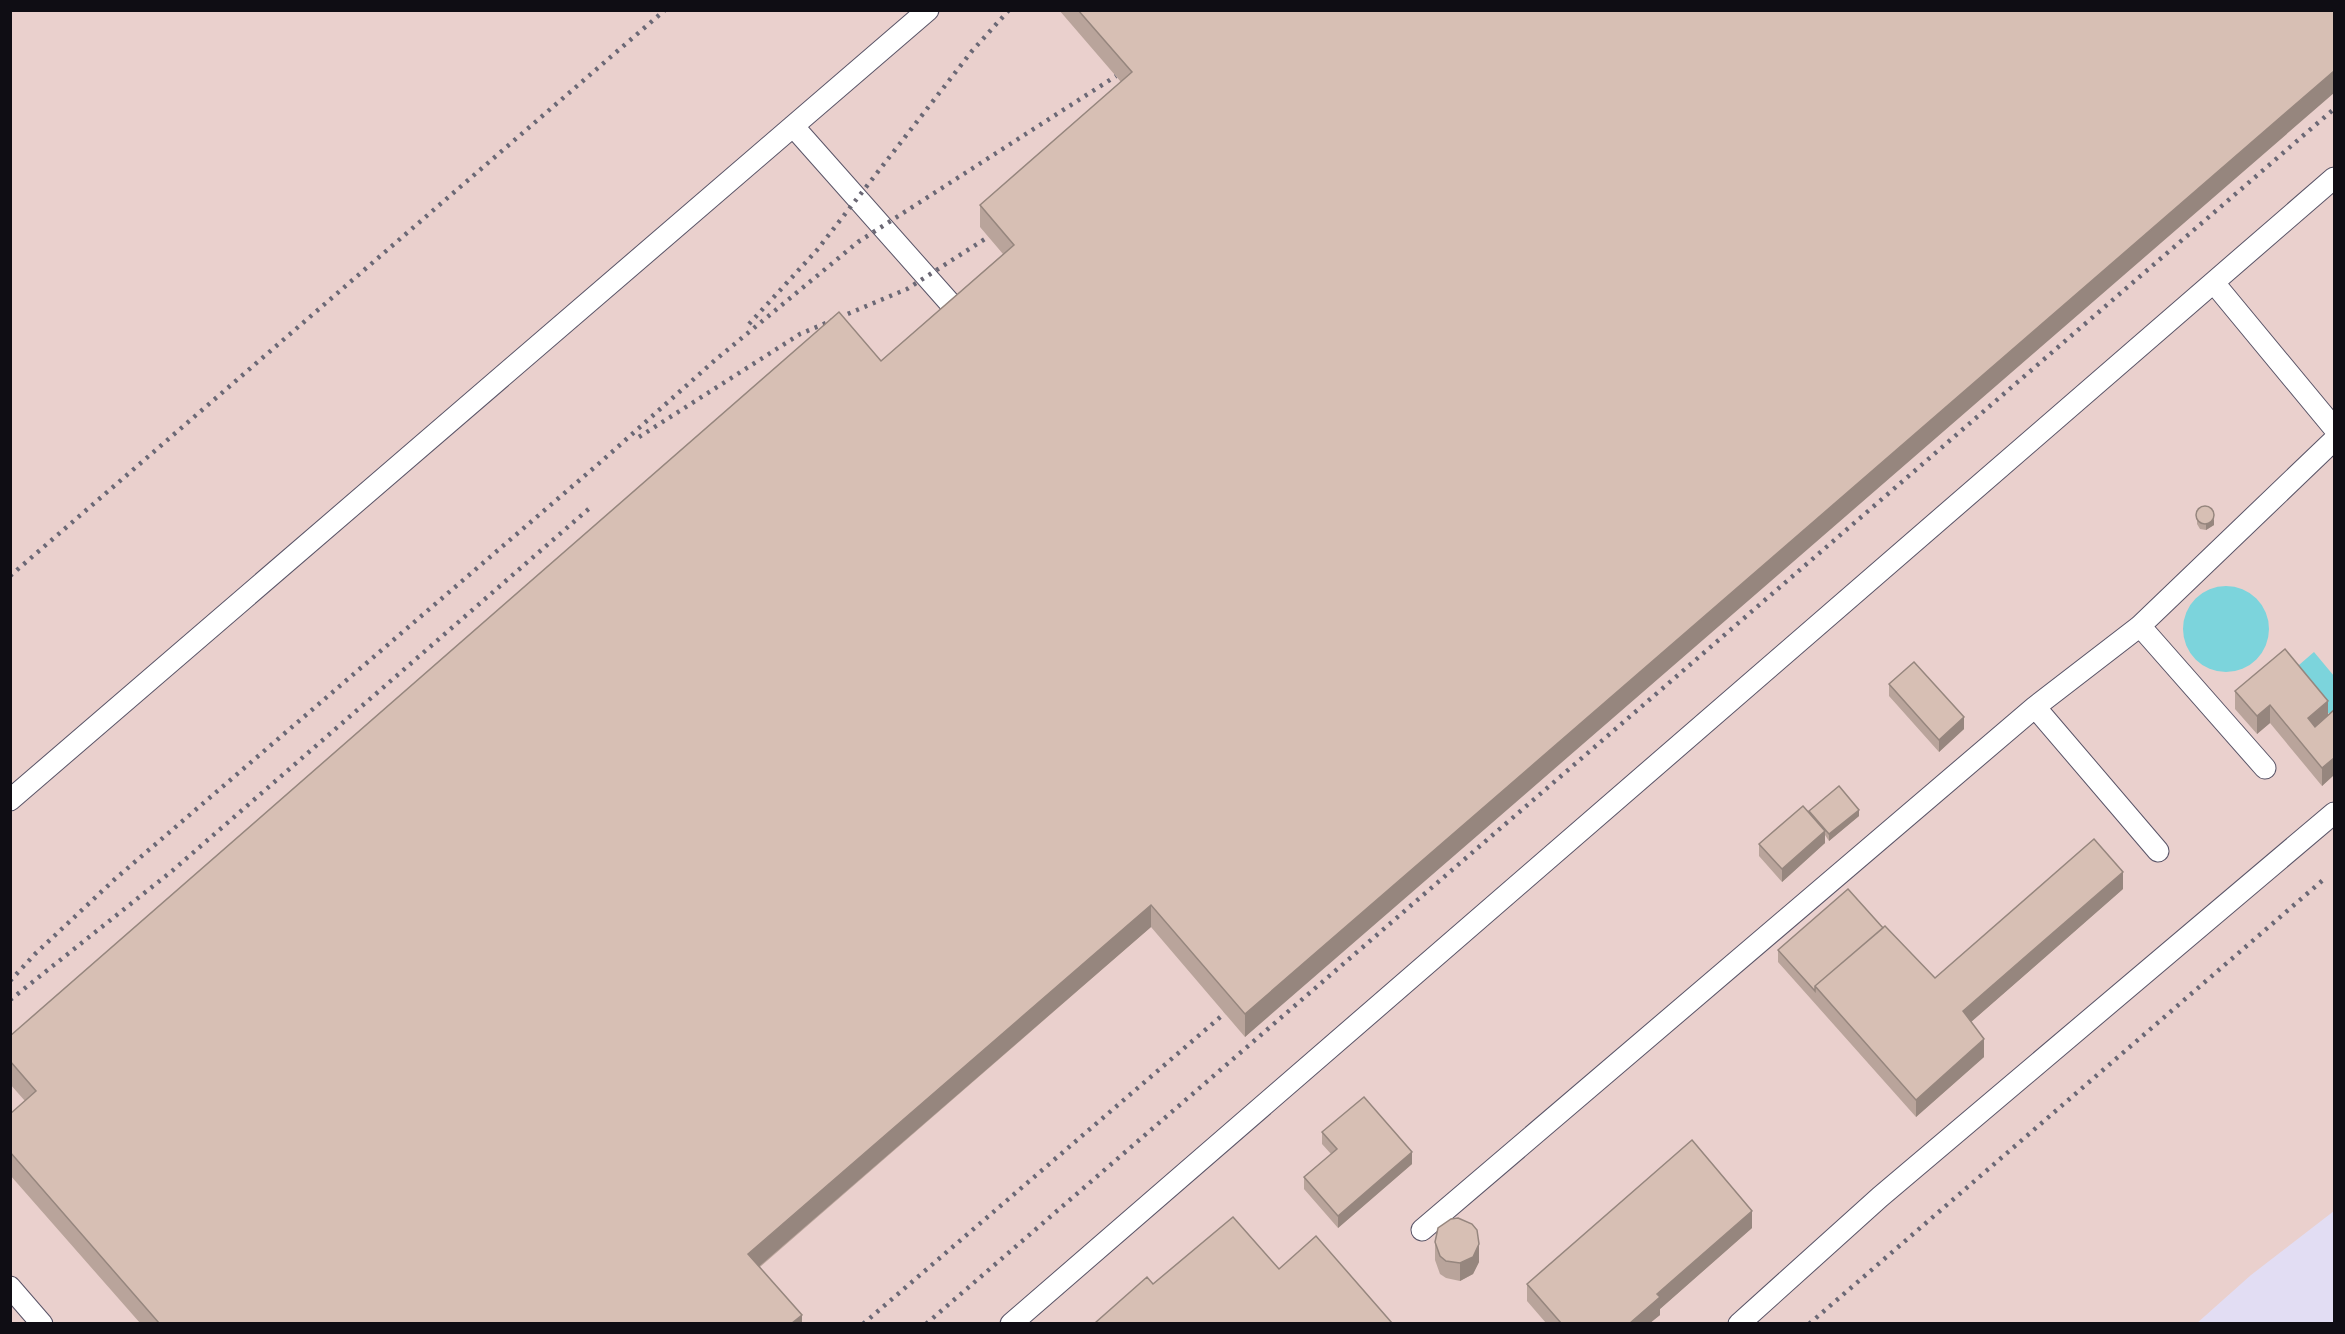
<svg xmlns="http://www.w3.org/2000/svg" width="2345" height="1334" font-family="Overpass,sans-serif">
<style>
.industrial{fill:#ead0cd}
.water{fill:#7cd4dc}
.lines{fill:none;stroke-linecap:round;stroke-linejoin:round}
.lane-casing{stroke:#595467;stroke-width:23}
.lane{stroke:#fff;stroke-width:21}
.rail{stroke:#6b6875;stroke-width:4.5;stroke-dasharray:3 6;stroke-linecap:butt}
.wall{fill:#b9a49b}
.shaded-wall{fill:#96867e}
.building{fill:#d7bfb4;stroke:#96867e;stroke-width:1.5}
</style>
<rect width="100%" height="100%" fill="#e2ddf3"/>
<path class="industrial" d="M10,11H2334V1211L2251,1275L2196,1324L11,1323Z"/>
<path class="water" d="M2183 629a43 43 0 1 1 86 0a43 43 0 1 1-86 0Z
M2314,652L2334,676V713L2331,716L2292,671Z"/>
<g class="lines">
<defs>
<path id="lane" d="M793,126L949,302
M2214,283L2334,428
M2140,626L2265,768
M2035,707L2158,851
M10,800L928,10
M1422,1230L2035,707L2140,626L2334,440
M10,1287L42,1324
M1011,1324L2334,178
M1739,1324L1880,1197L2334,813"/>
</defs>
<use href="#lane" class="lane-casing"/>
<use href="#lane" class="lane"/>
<path class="rail" d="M749,324L817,250L972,51L1009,10
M639,437L800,334L907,289L988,237
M10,576L665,10
M10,981L35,954L115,879L603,460L714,361L858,242L1116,76
M10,1000L172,871L592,506
M863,1324L1225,1013
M926,1324L2334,109
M1809,1324L2323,880"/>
</g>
<path class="wall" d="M1059,10H2334L1245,1037L1151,927L760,1267L802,1323H140L10,1175V1114L25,1101L10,1084V1036L881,361L1003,254L980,227V205L1121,82Z
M2197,512L2214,525L2206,530L2200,529L2197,524Z
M1889,684L1964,729L1939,752L1889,696Z
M2235,691L2328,716L2334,710V775L2322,786L2270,723L2257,734L2235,709Z
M1809,811L1859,816L1829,841L1825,835V843L1782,882L1759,856V844L1809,813Z
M2123,889L1971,1022L1984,1057L1916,1117L1778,962V950L1883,928L1935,978Z
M1322,1132L1412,1164L1338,1228L1304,1189V1177L1331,1154L1322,1144Z
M1752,1228L1660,1309V1315L1650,1323H1546L1527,1301V1284Z
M1435,1242L1479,1262L1473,1274L1460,1281L1446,1278L1440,1274L1435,1260Z"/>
<path class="shaded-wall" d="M2334,71V93L1245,1037V1014Z
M2214,519V525L2206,530V524Z
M2328,701V718L2308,736V718Z
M2270,705V723L2257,734V716Z
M1964,717V729L1939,752V740Z
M2334,758V775L2322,786V768Z
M1859,810V816L1829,841V834Z
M1825,831V843L1782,882V869Z
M2123,872V889L1963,1029V1011Z
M1151,905V927L748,1276V1254Z
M1984,1039V1057L1916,1117V1100Z
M1412,1152V1164L1338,1228V1216Z
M1752,1211V1228L1660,1309V1315L1650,1323H1630L1657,1294Z
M1479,1244V1262L1473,1274L1460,1281V1263Z
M802,1315V1323H792Z"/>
<path class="building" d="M1078,10H2334V71L1245,1014L1151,905L748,1254L802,1315L792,1323H159L10,1152V1114L36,1091L10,1061V1036L839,312L881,361L1014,245L980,205L1132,72Z
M2196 515a9 9 0 1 1 18 0a9 9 0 1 1-18 0Z
M2285,649L2328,701L2308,718L2315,727L2334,710V758L2322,768L2270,705L2257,716L2235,691Z
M1914,662L1964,717L1939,740L1889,684Z
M1839,786L1859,810L1829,834L1809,811Z
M1803,806L1825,831L1782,869L1759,844Z
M2094,839L2123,872L1963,1011L1984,1039L1916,1100L1815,986L1885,926L1935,978Z
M1848,889L1883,928L1815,986V991L1778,950Z
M1364,1097L1412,1152L1338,1216L1304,1177L1337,1149L1322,1132Z
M1692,1140L1752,1211L1657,1294L1660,1297L1630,1323H1561L1527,1284Z
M1233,1217L1279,1269L1316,1236L1392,1323H1095L1147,1277L1153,1284Z
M1458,1218L1472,1224L1477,1230L1479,1244L1473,1257L1460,1263L1446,1261L1440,1256L1435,1242L1438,1228L1451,1219Z"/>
<rect width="2345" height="1334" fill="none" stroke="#0f0d14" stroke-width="24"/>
</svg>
